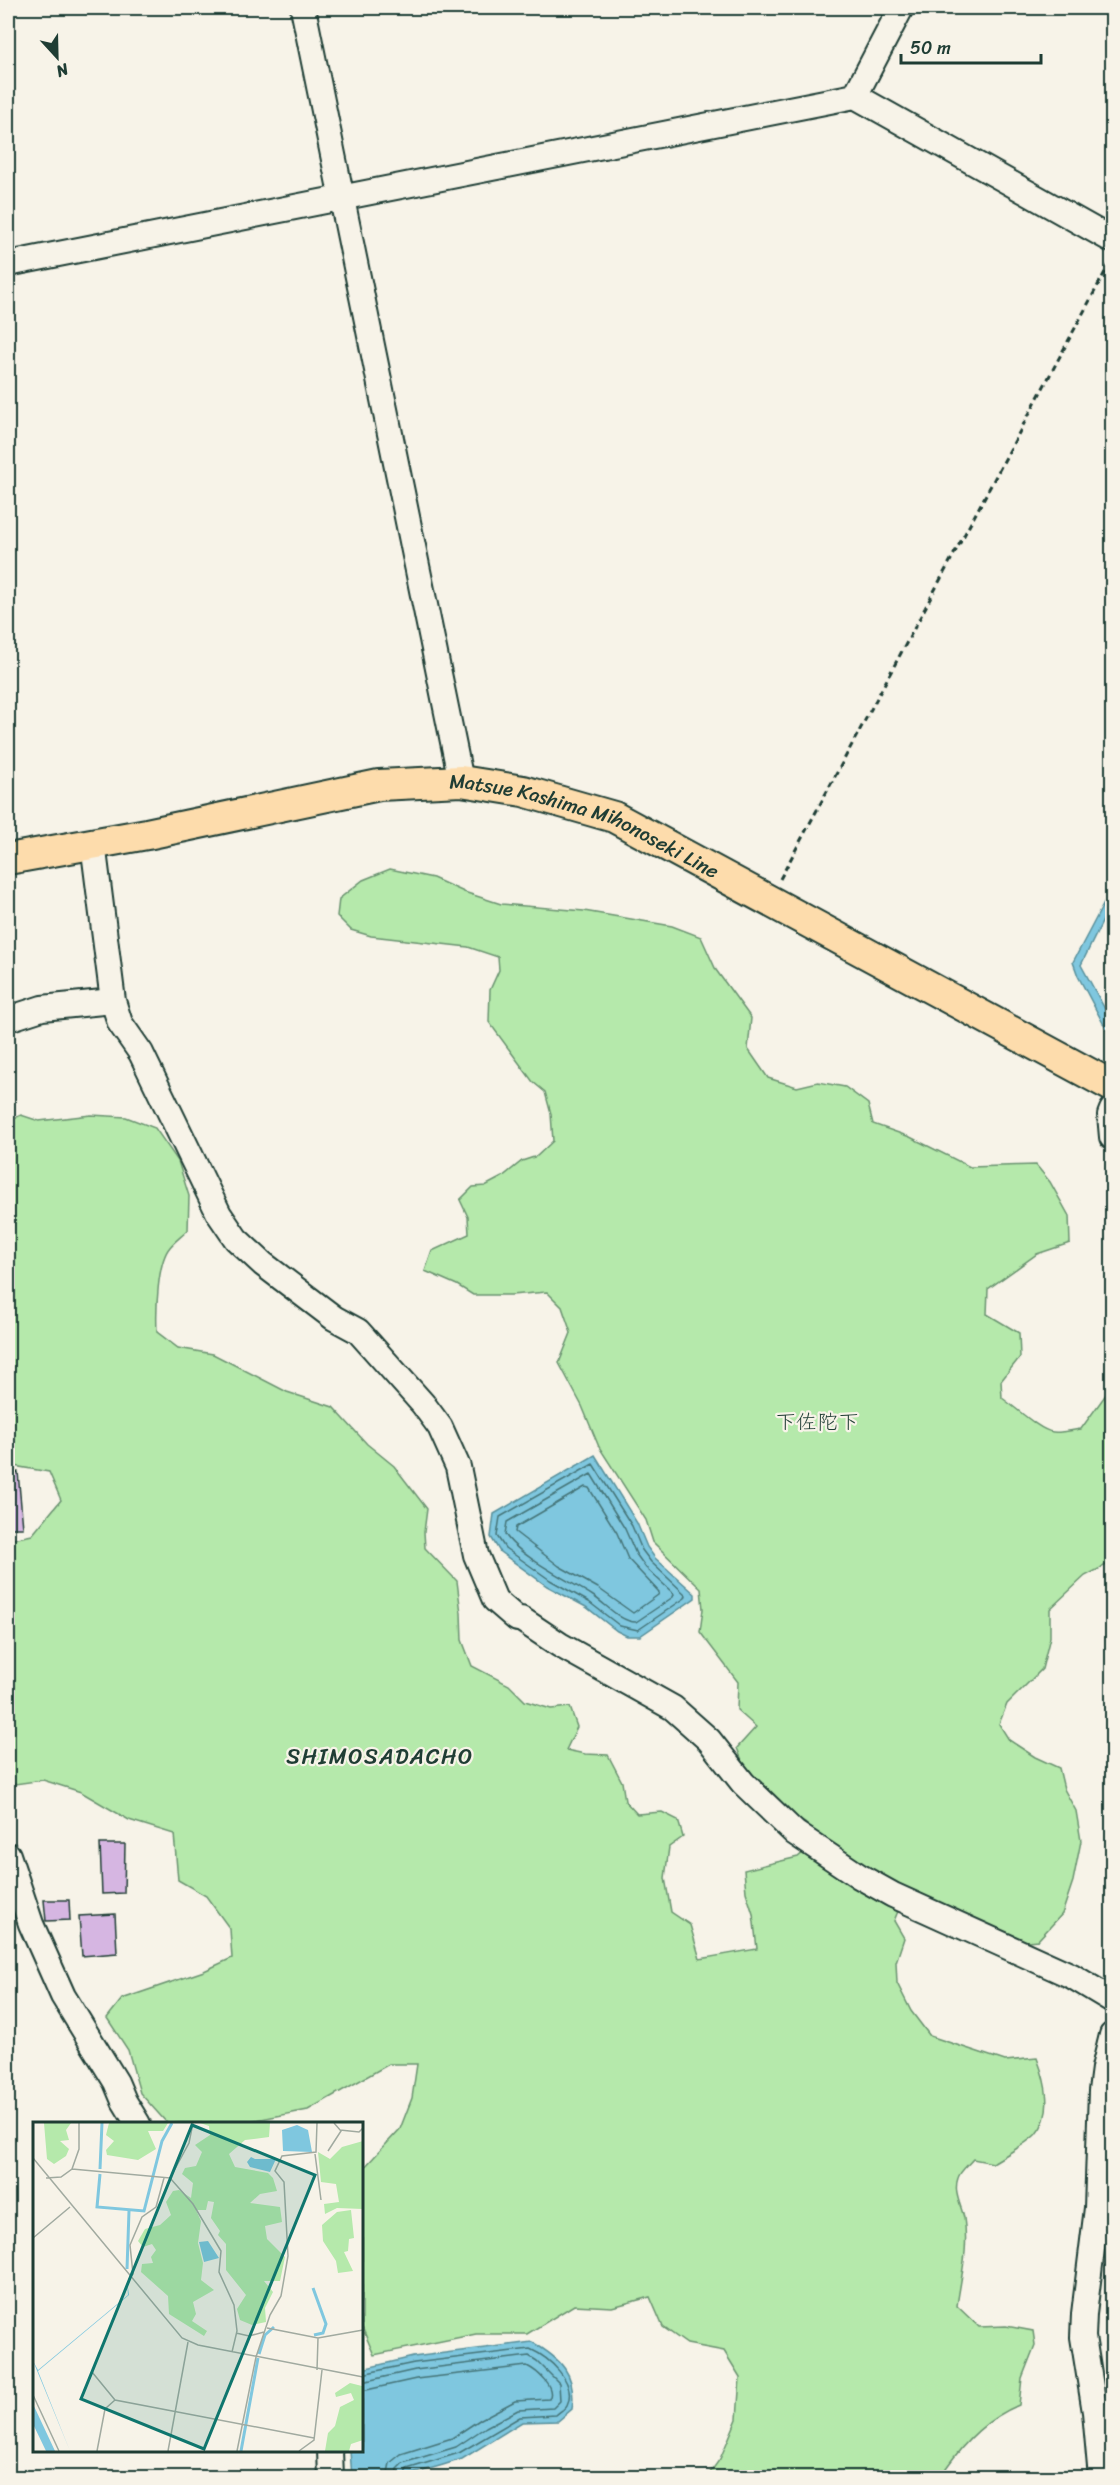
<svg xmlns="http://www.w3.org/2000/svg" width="1120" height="2485" font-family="Sriracha,'Klee One',sans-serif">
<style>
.green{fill:#b5e9ab;stroke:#6a9370;stroke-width:1.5}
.water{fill:#7fc7df;stroke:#59909b;stroke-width:1.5}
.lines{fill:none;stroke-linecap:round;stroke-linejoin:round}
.shore{stroke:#457478;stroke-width:1.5}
.building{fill:#d6b6e2;stroke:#1f3d34;stroke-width:1.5}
.minor-casing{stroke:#1f3d34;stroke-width:28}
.major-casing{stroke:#1f3d34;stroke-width:34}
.path{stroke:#1f3d34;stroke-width:3;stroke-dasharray:6 4.5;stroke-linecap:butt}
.minor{stroke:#f7f3e8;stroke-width:24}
.major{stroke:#fddcac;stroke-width:30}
.labels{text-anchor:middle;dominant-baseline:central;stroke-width:4.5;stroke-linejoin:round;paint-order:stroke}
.street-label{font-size:20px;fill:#1f3d34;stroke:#f7f3e8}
.neighbourhood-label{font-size:21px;fill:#1f3d34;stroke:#f7f3e8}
.quarter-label{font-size:22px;letter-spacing:1.5px;fill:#1f3d34;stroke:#f7f3e8}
.inset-river{fill:none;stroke:#7fc7df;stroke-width:3}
.inset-road{fill:none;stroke:#a1aaa0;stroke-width:1.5}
.view{fill:#0f766e;fill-opacity:0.15;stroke:#0f766e;stroke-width:3}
.inset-edge{fill:none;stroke:#1f3d34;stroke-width:3}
</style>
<rect width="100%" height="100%" fill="#f7f3e8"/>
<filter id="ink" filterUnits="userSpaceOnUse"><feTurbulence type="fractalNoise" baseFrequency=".0167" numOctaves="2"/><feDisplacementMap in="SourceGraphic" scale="12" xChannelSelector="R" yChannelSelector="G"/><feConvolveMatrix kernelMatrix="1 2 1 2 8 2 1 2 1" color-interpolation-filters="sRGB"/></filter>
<g filter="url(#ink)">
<path class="green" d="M390,869L433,878L464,892L501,904L584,911L672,926L701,937L716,970L751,1018L748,1049L768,1078L797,1087L818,1082L845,1087L868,1104L873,1124L910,1137L970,1167L1036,1165L1050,1182L1069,1216L1070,1243L1037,1254L988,1289L987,1314L1019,1333L1020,1357L1001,1381L1002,1398C1014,1406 1040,1431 1053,1432C1061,1433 1072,1430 1081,1429L1112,1386V1562L1085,1576L1050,1609V1637L1042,1669L1007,1704L999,1724L1009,1740L1035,1757L1059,1768L1064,1789L1076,1811L1081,1841L1073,1881L1062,1914L1038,1940L1016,1942L905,1894L894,1921L904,1938L896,1962L897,1983L911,2011L930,2036L1005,2061L1037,2058C1046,2082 1054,2113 1036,2134C1027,2144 1005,2155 993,2163L973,2159C968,2165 960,2171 958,2178C953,2192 961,2205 964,2218C969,2249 961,2276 957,2306L979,2327L1006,2326L1033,2331L1035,2345L1022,2378L1019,2405C988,2418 966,2440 946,2468L948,2477H707L720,2459L737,2419L740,2377L724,2351L687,2344L663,2327L650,2297L612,2307L574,2305L527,2334H476L374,2355L362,2327V2170L400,2129L412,2098L417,2064H389L308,2110L240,2123H167L140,2093L128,2050L107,2018L122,1999L204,1971L232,1958L230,1929L206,1896L178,1880L174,1834L129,1820L81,1792L43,1780L8,1785V1540L32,1535L61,1500L49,1472L8,1465V1121L21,1115L39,1121L91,1115L126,1117L155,1128L178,1161L189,1196L188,1230C182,1236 175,1241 170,1247C157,1262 156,1311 157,1332L178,1348L213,1354L287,1392L333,1407L367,1444L394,1466L427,1509L424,1532L425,1548L457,1581L461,1613L462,1640L472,1666L509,1685L525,1701L551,1709L570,1707L577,1727L566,1750L585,1754L608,1755L622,1782L625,1801L637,1814L662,1812L678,1820L683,1837L669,1847L665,1878L671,1912L690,1925L700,1959L757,1949L753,1914L746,1892L744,1870L798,1857L820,1838L805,1823L780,1808L764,1786L746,1770L737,1748L756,1727L737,1710L738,1682L700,1632L703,1609L701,1589L653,1542L646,1520L599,1447L582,1406L559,1363L571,1333L562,1307L547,1292L511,1295H473L457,1285L425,1271L432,1251L469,1234L468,1217L460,1200L473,1187L485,1186L502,1177L522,1161L537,1156L553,1141L551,1114L545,1092L533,1082L489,1022L490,990L499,970L498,957L468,947L371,936L351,930L337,916L339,899L363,880Z"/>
<path class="water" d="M1112,888V902L1081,965L1112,1022V1040L1078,976L1073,962Z
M595,1455L637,1523L647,1547L655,1558L695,1594V1598L640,1636H627L617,1631L586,1607L547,1586L500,1552L491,1537L494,1514Z
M532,2342C561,2359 577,2374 572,2409L558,2421L522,2422L462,2459L443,2465L402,2477H352L350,2451L362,2450V2369L413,2357Z"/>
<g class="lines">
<path class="shore" d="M593,1464L632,1526L642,1550L651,1562L686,1595L685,1598L638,1630L620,1626L589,1602L550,1580L505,1548L497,1536L500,1517Z
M591,1474L625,1529L636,1554L646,1568L674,1594L673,1597L636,1622C620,1622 606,1604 593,1596C570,1581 518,1556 505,1534L507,1522Z
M585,1487L589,1488L617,1533L628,1559L659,1592L658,1595L633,1613L598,1588L559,1566L515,1532L516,1527Z
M362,2374L414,2363L530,2349C548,2357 578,2382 567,2405C565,2409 559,2412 556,2415L520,2417L459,2453L407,2469L403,2478
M362,2382L415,2370L529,2356L537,2361L559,2383L560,2401L553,2408L518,2410L486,2427L456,2447L403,2463L397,2469L396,2478
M362,2391L416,2379L527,2366C537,2371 556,2387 549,2399L515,2401L481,2419L452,2438L401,2454L390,2463L387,2478"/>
</g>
<path class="building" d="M18,1472L23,1528H8V1473Z
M100,1844H125L124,1893L102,1894Z
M44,1900H69L70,1920L46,1921Z
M115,1914L117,1953L82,1956L79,1916Z"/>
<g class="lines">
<defs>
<path id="minor" d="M303,8L461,781
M855,96L901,8
M8,264L855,96L1112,240
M93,843L113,1001L120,1023L141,1053L219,1214L236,1239L263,1264L334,1318L358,1331L423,1404L440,1427L458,1467L476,1555L495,1600L517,1619H521L560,1645L673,1708L709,1740L743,1783L795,1833L859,1876L893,1895L1072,1976L1112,2000
M8,1019L42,1008L113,1001
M1112,1110L1110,1115L1112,1137
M8,1855L31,1924L63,1996L116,2082L124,2101L138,2124
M330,2450L331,2478
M1101,2478L1095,2412L1083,2337L1084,2314L1097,2208L1101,2091L1104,2068L1112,2035"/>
<g id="major">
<path id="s1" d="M8,859L147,834L379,785L461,781L523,791L614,817L1112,1086"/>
</g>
</defs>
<use href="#minor" class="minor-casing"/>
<use href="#major" class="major-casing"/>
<path class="path" d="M780,879L1111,261"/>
<use href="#minor" class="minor"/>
<use href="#major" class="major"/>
</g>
</g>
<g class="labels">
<g class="street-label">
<text stroke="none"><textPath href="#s1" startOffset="592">Matsue Kashima Mihonoseki Line</textPath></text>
</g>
<g class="neighbourhood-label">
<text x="817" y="1422">下佐陀下</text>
</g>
<g class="quarter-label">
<text x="380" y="1756">SHIMOSADACHO</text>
</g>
</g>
<g transform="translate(33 2122)">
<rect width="330" height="330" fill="#f7f3e8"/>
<path d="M11,1H38L33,8L36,18L27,19L36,27L33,34L21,42L14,37ZM76,1H135L130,9H115L123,27L105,38L74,33L73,28L81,19L73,13ZM167,1H237L236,15L212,18L196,32L202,45L235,51L240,56L244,69L227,72L217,81L247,85L249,100L232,104L234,117L252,135L247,159H231L240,170L232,186L233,200L219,203L207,198L204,187L213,173L193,148V122L185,113L187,109L178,96L181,80L175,79L173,88H163L168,99L165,121L170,141L168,158L181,168L160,180L163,192L159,199L174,209L171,214L136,192L135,174L108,150L109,142L120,141L118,135L123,128L119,122L110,125L105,119L112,107L127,103L138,93L133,80L140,69L146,68L158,76L160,61L149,52L152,46L163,44L169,30L162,23L177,13L176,4ZM330,19V87L304,86L292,92L291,82L306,80L303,62L288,60L285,30L297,37L309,25ZM318,88L321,116L316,117L315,129L311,130L320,149L305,151L303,139L290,119L289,103L304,90ZM317,261L329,264L330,318L318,322L316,329H292L295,311L302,304L307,285L321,278L318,271L303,275L302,271Z" fill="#b5e9ab"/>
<path d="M264,3L275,8L279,30L250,29L249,8ZM218,35L222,37H243L237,50L217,45L214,40ZM175,119L186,136L171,140L166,120ZM94,159L96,173L5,249L37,329L0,239L5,248L95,173ZM0,282L22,329H13L0,302Z" fill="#7fc7df"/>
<path class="inset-river" d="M67,47L69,1M67,52L64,85L111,89L129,19L139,1M94,147L96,89M280,166L293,202L290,211L281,213M226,232L232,213L241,205M208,329L225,236"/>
<path class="inset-road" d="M307,8L326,10L330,6M295,29L308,9L301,1M282,32L288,78M0,36L149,216L165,223L330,255M39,47L137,56L156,21L160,1M13,56L28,55L39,47L46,27V1M137,56L160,82L188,129L186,150L201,183L204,209L199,230M0,116L37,85M96,157L100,152L97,123L109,95L123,85L131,56M234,206L285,216L330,208M203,211L216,214L231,210M284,248L285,216M59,250L82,278L281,316M0,273L26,329M64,329L72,287L82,278M135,329L155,220M204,329L223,235L237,193L248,174L255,134L251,60L242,49L249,34L283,30L284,1M266,329L281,318L289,248"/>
<path class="view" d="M159,3L282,53L171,327L48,277Z"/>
<rect width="330" height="330" class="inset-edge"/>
</g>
<rect width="1120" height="2485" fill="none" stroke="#f7f3e8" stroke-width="30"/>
<rect x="15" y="15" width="1090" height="2455" fill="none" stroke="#1f3d34" stroke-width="2" filter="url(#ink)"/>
<g transform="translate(57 57) rotate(158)" stroke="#f7f3e8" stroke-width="4.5" paint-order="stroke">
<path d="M0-4.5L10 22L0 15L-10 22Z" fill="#1f3d34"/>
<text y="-9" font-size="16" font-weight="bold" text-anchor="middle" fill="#1f3d34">N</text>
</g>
<path d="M901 54v9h140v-9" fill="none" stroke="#1f3d34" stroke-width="3"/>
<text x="910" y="54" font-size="18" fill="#1f3d34" stroke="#f7f3e8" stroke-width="4.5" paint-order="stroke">50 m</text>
</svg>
